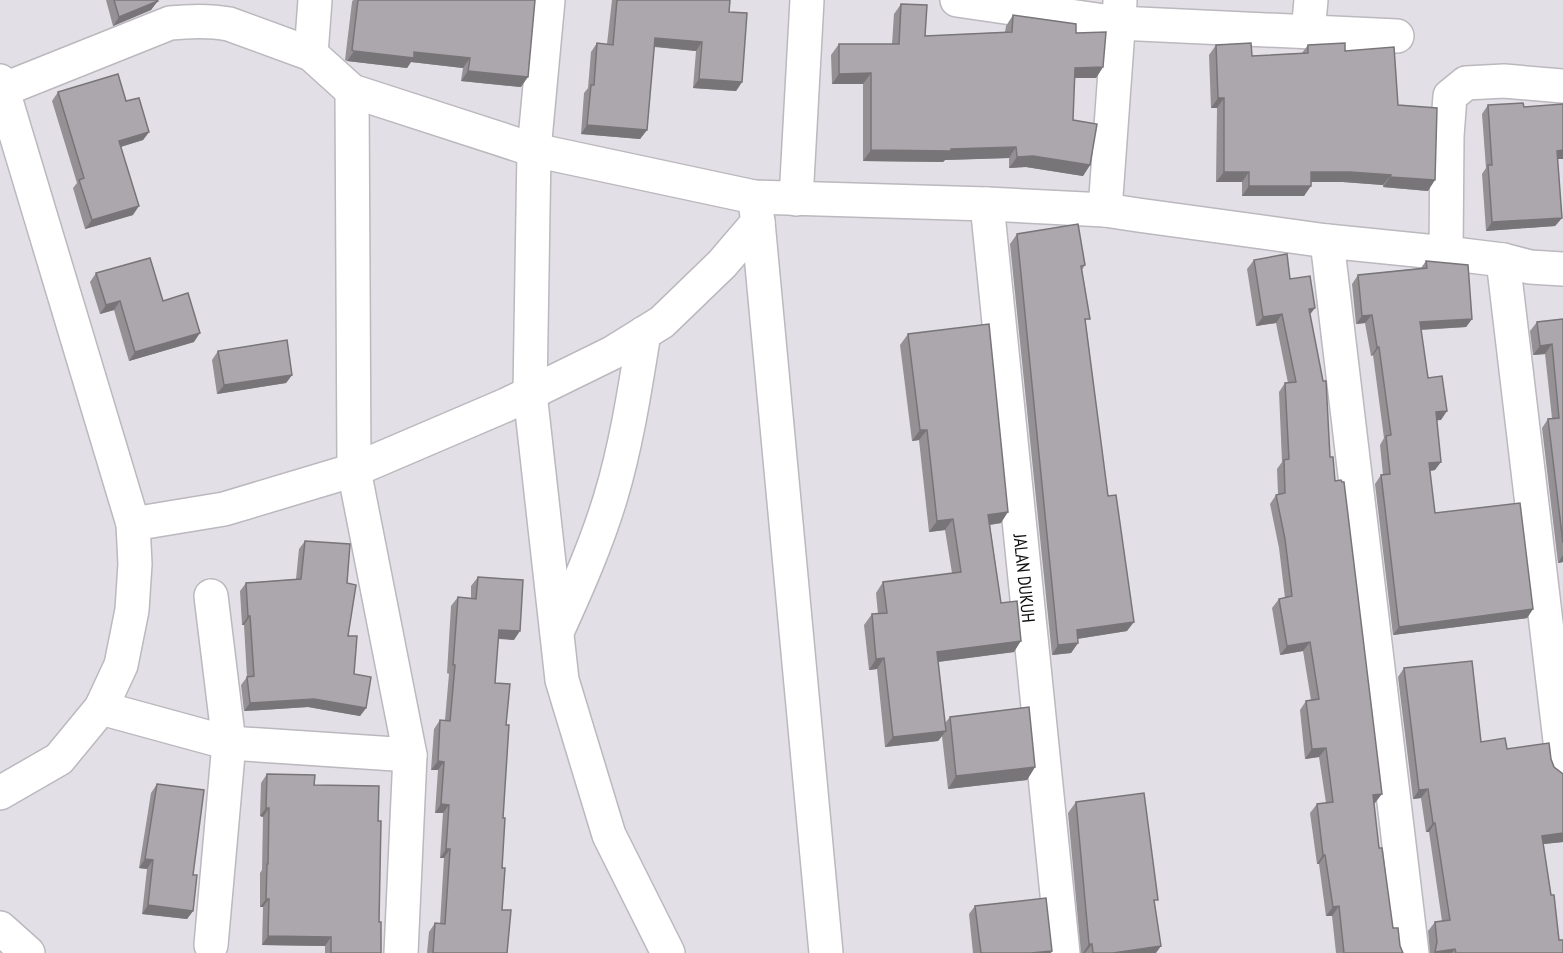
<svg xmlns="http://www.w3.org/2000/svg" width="1563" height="953" font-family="'PT Sans Narrow',sans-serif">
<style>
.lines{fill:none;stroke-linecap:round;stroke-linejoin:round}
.minor-casing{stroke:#bbb8be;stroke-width:36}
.minor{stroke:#fff;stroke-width:33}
.wall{fill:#949094}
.shaded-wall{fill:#787578}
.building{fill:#aca7ac;stroke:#787578;stroke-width:1.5}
.labels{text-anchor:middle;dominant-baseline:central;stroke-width:4.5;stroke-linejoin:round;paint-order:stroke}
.street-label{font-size:18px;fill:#0c0b0d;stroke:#efedf3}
</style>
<rect width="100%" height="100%" fill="#e2dfe6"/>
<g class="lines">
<defs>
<g id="minor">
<path d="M548,0L534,150L530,393L562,680L609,835L668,953"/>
<path d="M957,0L1118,23L1397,36"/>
<path d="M1308,32L1311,0"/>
<path d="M311,54L315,0"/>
<path d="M0,81L133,524L135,564L132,610L121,665L101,708L59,759L0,793"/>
<path d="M0,91L170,23C190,21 209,20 229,24L311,54L352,91L534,150L754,197L987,204L1105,210L1138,215L1327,241L1446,253L1503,260L1530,267L1563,269"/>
<path d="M352,91L354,470L410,755L401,953"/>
<path d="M754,197L758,222L826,953"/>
<path d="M796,199L807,0"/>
<path id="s1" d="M987,204L1063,953"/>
<path d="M1105,210L1120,2"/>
<path d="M1327,241L1412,953"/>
<path d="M1446,253L1447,136L1450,96L1466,83L1504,81L1563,86"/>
<path d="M1503,260L1563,766"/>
<path d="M133,524L224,509L354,470L506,405L612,353L662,322L722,264L758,222"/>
<path d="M211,596L229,743L211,945"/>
<path d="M557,632C577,588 597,543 611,496C627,442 635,388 644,333"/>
<path d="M101,708L229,743L410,755"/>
<path d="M0,928L28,953"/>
</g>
</defs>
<use href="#minor" class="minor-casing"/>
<use href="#minor" class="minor"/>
</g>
<path class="wall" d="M106,0H157L151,10L113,26Z
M353,0H535L521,87L461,81L463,68L411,62L407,68L347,61L345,60L352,2Z
M612,0H730L729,12L742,82L736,91L693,88L696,51L654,47L647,130L640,139L581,134L584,93L588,88L591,52L597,43L607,44Z
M901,4L925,36L1005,32L1006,26L1013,15L1076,33L1103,67L1096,78H1074L1073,120L1090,165L1083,176L1026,167L1009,168V158L945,160L943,162L863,161V84H832L831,55L839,44H892L894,14Z
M1216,45L1252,56L1302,53L1308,45L1345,51L1398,105L1428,191L1383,187V185L1343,182H1311L1304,196H1242V182H1216L1217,108H1211L1209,55Z
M58,92L126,101L149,132L143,140L121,147L133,215L85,229L73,188L77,183L52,101Z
M1488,105L1524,107L1562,218L1555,226L1486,231L1482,174L1486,168L1482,114Z
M1017,234L1085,265L1082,270L1086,325L1108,496L1127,631L1077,639L1078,643L1071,653L1052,655L1010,244Z
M1254,260L1290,279L1310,315L1330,457L1335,481L1375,803L1374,804L1379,848L1393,928L1403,953H1336L1332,916H1326L1319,864H1317L1310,813L1317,804L1326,803L1319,757L1305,759L1300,710L1306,701L1311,700L1303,651L1280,655L1272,608L1279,599L1285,598L1279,548L1270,504L1276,495L1278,494L1277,469L1282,462L1279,392L1285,383H1288L1276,323L1256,326L1247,269Z
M1426,261L1472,319L1466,327L1421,330L1428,378L1441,420H1437L1435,470L1430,471L1435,513L1533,609L1527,618L1393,635L1375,484L1381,475H1383L1380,445L1384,438L1373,355L1371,356L1365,323L1356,324L1352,284L1358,275L1421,268Z
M96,273L163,301L194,342L129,361L114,310L100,314L90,282Z
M1563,319V562L1558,563L1542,428L1548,419L1552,418L1545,354L1533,355L1530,331L1537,322Z
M908,334L1001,523L990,525L1001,603L1014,652L938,662L945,723L950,717L1035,767L1027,780L948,789L942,736L938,741L885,747L877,669L869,670L864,625L872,614H878L876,593L883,582L952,573L945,530L929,532L919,440L912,441L900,345Z
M218,351L292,375L286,383L217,394L212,360Z
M305,541L347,583L348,636L354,674L366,708L360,716L308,707L244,711L241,685L247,677L244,625H242L240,591L246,583L296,579L299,549Z
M478,577L514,640L498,639L495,683L506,725L503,818L502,910L507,953H427L429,932L435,923L440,924L444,858H440L443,813H435L438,770H431L434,729L440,720H445L449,674L447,673L451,606L458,597L471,598V586Z
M1404,668L1481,742L1551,759L1554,767L1563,774V842L1543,844L1551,895L1559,940L1563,953H1430L1428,931L1435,922L1442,921L1429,832H1426L1421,798L1413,799L1398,677Z
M267,774L314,785L378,821L379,922L381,953H325V946L262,945L263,907H260V873L262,870L263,817L260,816L261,783Z
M157,784L193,875V911L187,919L142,914L147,869L139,868L151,793Z
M1076,802L1155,904L1156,953H1081L1068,813Z
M975,906L1051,953H973L969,914Z"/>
<path class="shaded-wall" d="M158,1L151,10L113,26L119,17Z
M655,38L702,42L696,51L649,46Z
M354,51L414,52L470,58L463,68L411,62L407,68L347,61Z
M1103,67L1096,78H1067L1075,68Z
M468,71L528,77L521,87L461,81Z
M871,73L863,84H832L839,74Z
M699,79L742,82L736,91L693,88Z
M1218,98H1224L1217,108H1211Z
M587,125L647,130L640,139L581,134Z
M149,132L143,140L113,149L119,141Z
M1016,147L1009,158L945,160L943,162L863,161L871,150L951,149Z
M1563,150V159H1551L1557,151Z
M1033,156L1090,165L1083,176L1026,167L1009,168L1017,157Z
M1224,172H1249L1242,182H1216Z
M1311,172H1350L1391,175L1383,185L1343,182H1304Z
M1390,177L1435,180L1428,191L1383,187Z
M1249,186H1311L1304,196H1242Z
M139,206L133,215L85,229L92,220Z
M1562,218L1555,226L1486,231L1492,222Z
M120,301L114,310L100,314L106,305Z
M1315,308L1308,317L1309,309Z
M1282,314L1276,323L1256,326L1263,317Z
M1372,315L1365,323L1356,324L1362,316Z
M1472,319L1466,327L1414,330L1420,322Z
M200,333L194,342L129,361L135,352Z
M1552,344L1545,354L1533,355L1540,346Z
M1377,347H1379L1373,355L1371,356Z
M292,375L286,383L217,394L224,385Z
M1447,411L1441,420L1430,421L1436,412Z
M920,430H927L919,440L912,441Z
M1441,462L1435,470L1423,472L1429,463Z
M1008,512L1001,523L981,526L988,515Z
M953,519L945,530L929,532L937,521Z
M1563,555V562L1558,563Z
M1533,609L1527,618L1393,635L1399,627Z
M248,616H250L244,625H242Z
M1134,622L1127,631L1070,640L1077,630Z
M499,630L520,631L514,640L493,638Z
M1021,641L1014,652L929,663L937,652Z
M1310,642L1303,651L1280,655L1287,646Z
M1078,643L1071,653L1052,655L1058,645Z
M884,658L877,669L869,670L876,659Z
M314,699L366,708L360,716L308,707L244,711L250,703Z
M946,731L938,741L885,747L893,737Z
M1326,748L1319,757L1305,759L1312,749Z
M438,761L444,762L438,770H431Z
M1035,767L1027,780L948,789L956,776Z
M1428,789L1421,798L1413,799L1419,790Z
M1382,794L1375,803L1367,804L1373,795Z
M441,804L449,805L443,813H435Z
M266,808H269L263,817L260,816Z
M1433,823H1435L1429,832H1426Z
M1563,833V842L1535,845L1542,836Z
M446,849H450L444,858H440Z
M1323,855H1325L1319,864H1317Z
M145,859L153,860L147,869L139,868Z
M266,899H269L263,907H260Z
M148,905L193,911L187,919L142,914Z
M1339,906L1332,916H1326L1333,907Z
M268,936L331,937L325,946L262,945Z
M1089,944H1092L1085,953H1083Z
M1161,946L1156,953H1113Z
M1455,949L1452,953H1434L1435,952Z
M1052,951L1051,953H1031Z"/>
<path class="building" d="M114,0H157L158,1L119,17Z
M358,0H535L528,77L468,71L470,58L414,52V58L354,51L352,50Z
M617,0H730L729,12L747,13L742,82L699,79L702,42L655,38L647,130L587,125L591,85H594L597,43L613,45Z
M901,4L927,5L925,36L1012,32L1013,15L1076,24V33L1106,32L1103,67L1075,68L1073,120L1097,124L1090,165L1033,156L1017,157L1016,147L951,149V151L871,150V73L839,74V44H899Z
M1251,43L1252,56L1308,53V45L1345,43V51L1394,47L1398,105L1437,108L1435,180L1390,177L1391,175L1350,172H1311V186H1249V172H1224V98H1218L1216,45Z
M118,74L126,101L139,98L149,132L119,141L139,206L92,220L79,180L84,178L58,92Z
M1523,103L1524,107L1563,104V150L1557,151L1562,218L1492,222L1488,165H1492L1488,105Z
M1078,224L1085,265L1081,266L1090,319H1085L1108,496L1116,495L1134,622L1077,630L1078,643L1058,645L1017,234Z
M1287,254L1290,279L1310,276L1315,308L1309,309L1323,381H1326L1330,457H1333L1335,481L1341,480L1342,482H1344L1382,794L1373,795L1379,848H1382L1393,928H1398L1400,946L1403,953H1344L1339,906L1333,907L1325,855H1323L1317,804L1333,802L1326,748L1312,749L1306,701L1319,699L1310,642L1287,646L1279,599L1292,596L1285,539L1276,495L1285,493L1284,460L1289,459L1285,383L1296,382L1282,314L1263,317L1254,260Z
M150,258L163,301L188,293L200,333L135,352L120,301L106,305L96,273Z
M1426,261L1468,265L1472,319L1420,322L1428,378L1442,376L1447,411L1436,412L1441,462L1429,463L1435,513L1520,503L1533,609L1399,627L1381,475L1390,474L1386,436L1391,435L1379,347H1377L1372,315L1362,316L1358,275L1427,268Z
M1563,319V543L1548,419L1559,418L1552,344L1540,346L1537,322Z
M989,324L1008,512L988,515L1001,603L1017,601L1021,641L937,652L946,731L893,737L884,658L876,659L872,614L887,613L883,582L961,572L953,519L937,521L927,430H920L908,334Z
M287,340L292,375L224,385L218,351Z
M305,541L350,544L347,583L356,585L348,636H357L354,674L371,677L366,708L314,699L250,703L247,677L254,676L250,616H248L246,583L301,579Z
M478,577L523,580L520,631L499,630L495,683L510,684L506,725H509L503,818H505L502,868H505L502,910H511L507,953H433L435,923L445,924L450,849H446L449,805L441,804L444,762L438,761L440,720L450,721L455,665H453L458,597L476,599Z
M1472,661L1481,742L1505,738L1507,749L1549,743L1551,759L1554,767L1563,774V833L1542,836L1551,895H1554L1559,940H1563V953H1456L1455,949L1435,952L1437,942L1435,922L1450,920L1435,823H1433L1428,789L1419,790L1404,668Z
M1029,707L1035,767L956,776L950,717Z
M267,774L315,775L314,785L379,786L378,821H381L379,922H381V953H331V937L268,936L269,899H266L267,864H268L269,808H266Z
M157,784L204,790L193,875H197L193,911L148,905L153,860L145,859Z
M1144,793L1158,900H1154L1161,946L1113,953H1093L1092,944H1089L1076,802Z
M1046,898L1052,951L1031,953H981L975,906Z"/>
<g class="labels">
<g class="street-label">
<text stroke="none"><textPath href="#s1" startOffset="376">JALAN DUKUH</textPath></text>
</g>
</g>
</svg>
